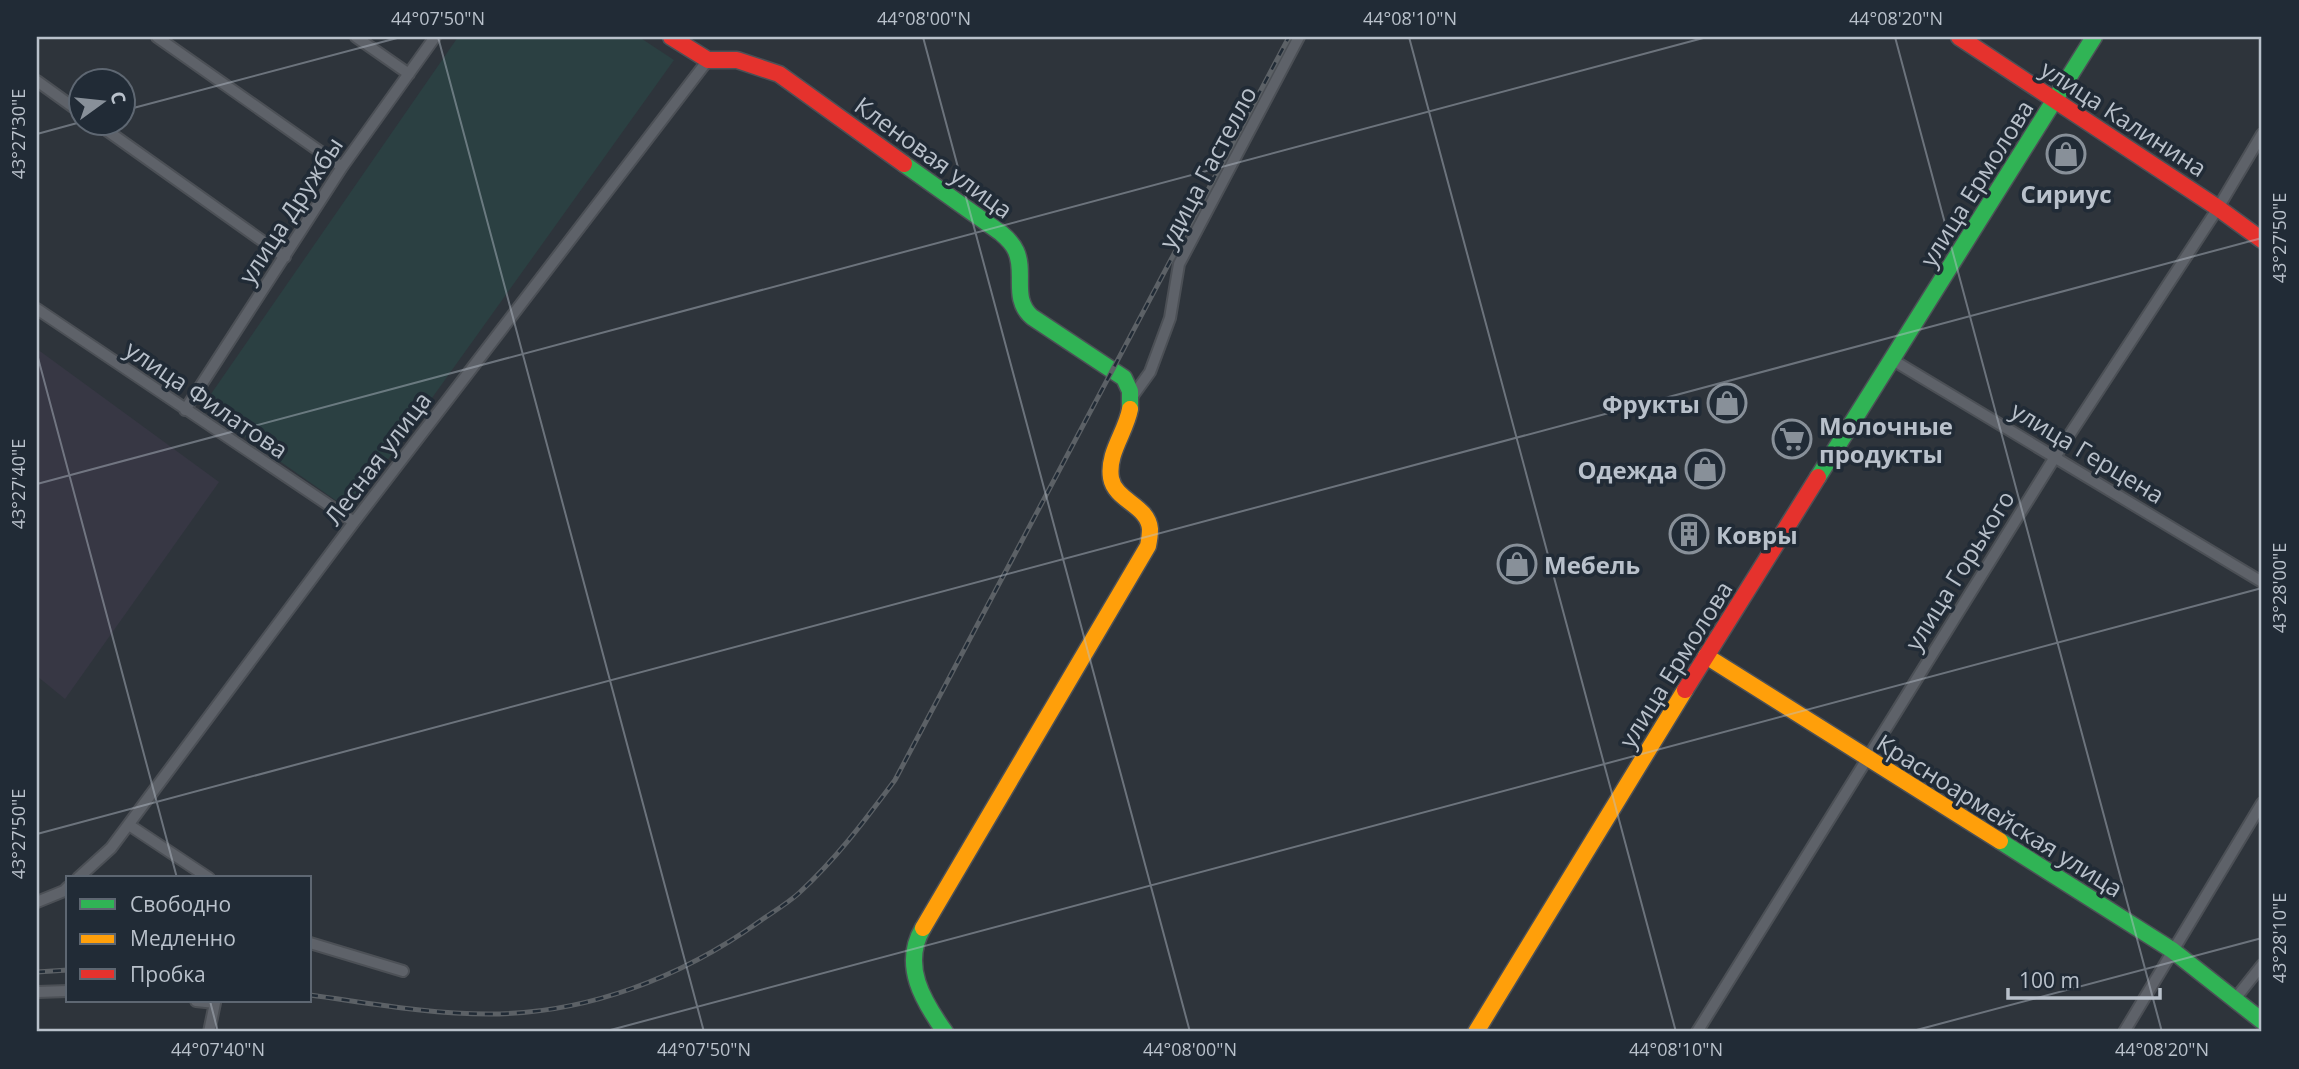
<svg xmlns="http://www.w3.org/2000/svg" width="2299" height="1069" font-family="'Open Sans',sans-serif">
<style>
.medical{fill:#373744}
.green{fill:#2b4042}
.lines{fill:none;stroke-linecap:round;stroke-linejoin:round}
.street-casing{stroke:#4c5056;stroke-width:14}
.fast-casing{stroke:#4c5056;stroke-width:19}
.slow-casing{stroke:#4c5056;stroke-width:19}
.jam-casing{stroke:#4c5056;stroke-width:19}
.street{stroke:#5e6269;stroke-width:10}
.fast{stroke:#30b455;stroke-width:16}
.slow{stroke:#ff9f0a;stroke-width:16}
.jam{stroke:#e5322d;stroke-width:16}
.rail-casing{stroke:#5c6166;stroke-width:5}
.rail{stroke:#212b36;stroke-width:2.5;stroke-dasharray:8;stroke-linecap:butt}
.ticks{fill:none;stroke:#b9c1cb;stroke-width:2;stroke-opacity:0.45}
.labels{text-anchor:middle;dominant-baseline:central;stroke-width:7;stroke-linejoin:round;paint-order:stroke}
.street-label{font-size:24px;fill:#b9c1cb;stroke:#212b36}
.poi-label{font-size:24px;font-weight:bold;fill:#b9c1cb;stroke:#212b36;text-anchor:start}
.neatline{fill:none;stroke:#b9c1cb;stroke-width:2.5}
.ticks-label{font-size:18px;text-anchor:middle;fill:#b9c1cb}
</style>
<rect width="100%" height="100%" fill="#2e343b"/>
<path class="medical" d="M37,349L219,482L65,699L37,676Z"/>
<path class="green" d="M458,37H639L674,60L351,511L202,407Z"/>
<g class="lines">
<defs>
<path id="street" d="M157,37L342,167
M356,37L409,74
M37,81L80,112
M95,122L285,257
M37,309L354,522
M1891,359L2262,582
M1132,397L1150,372L1170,318L1179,264L1299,37
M185,410L342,167L435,37
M129,825L209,878
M78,878L111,848L354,522L708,60
M37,902L64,891L68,887
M310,943L403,971
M37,992L68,991
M2235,999L2262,965
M196,1001L215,1003L209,1032
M1697,1032L2055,457L2218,208L2262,134
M2124,1032L2262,803"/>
<path id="fast" d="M904,164L1001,233C1007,238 1013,244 1016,251C1026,273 1011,299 1032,317L1124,378L1130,391V409
M1818,477L2094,37
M2000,841L2172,950L2262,1021
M923,928C901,965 923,1001 945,1032"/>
<path id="slow" d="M1706,656L2000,841
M923,928L1148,546C1149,541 1150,535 1150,529C1148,505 1115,501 1111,478C1107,453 1126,432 1130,409
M1476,1032L1685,690"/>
<path id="jam" d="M671,37L708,60H737L779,74L904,164
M1959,37L2218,208L2262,240
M1685,690L1818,477"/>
</defs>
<use href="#street" class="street-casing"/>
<use href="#fast" class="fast-casing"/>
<use href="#slow" class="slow-casing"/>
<use href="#jam" class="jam-casing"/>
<use href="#street" class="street"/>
<use href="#fast" class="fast"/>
<use href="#slow" class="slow"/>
<use href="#jam" class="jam"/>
<defs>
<path id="rail" d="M37,972L68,970
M310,995C369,1003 429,1014 489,1014C587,1014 682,977 760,921C773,912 788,903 799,893C837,858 865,820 895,780L1289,37"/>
</defs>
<use href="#rail" class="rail-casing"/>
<use href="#rail" class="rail"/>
</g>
<path class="ticks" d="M438,37L704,1032M923,37L1190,1032M1409,37L1676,1032M1895,37L2162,1032M122,111L401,37M37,134L81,122M37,354L177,878M37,484L1707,37M37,834L2262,238M210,1001L218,1032M603,1032L2262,588M1909,1032L2262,938"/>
<defs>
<symbol id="shop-ring" viewBox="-11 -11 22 22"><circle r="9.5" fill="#212b36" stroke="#889099" stroke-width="1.5"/><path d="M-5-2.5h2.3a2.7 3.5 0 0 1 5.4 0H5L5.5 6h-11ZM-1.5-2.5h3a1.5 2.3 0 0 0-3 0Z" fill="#889099"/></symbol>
<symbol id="supermarket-ring" viewBox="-11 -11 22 22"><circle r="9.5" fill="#212b36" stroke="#889099" stroke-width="1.5"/><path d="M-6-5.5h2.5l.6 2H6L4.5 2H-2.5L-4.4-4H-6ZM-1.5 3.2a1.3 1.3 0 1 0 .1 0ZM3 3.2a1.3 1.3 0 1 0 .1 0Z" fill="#889099"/></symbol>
<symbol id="building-ring" viewBox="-11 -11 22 22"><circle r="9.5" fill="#212b36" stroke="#889099" stroke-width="1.5"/><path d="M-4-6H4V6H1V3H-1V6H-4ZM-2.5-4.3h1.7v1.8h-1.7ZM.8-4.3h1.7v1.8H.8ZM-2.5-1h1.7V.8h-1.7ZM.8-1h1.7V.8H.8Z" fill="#889099"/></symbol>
</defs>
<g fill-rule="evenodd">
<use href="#shop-ring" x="2044" y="132" width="44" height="44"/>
<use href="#shop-ring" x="1705" y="381" width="44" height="44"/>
<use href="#supermarket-ring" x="1770" y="417" width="44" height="44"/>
<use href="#shop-ring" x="1683" y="447" width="44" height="44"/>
<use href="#building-ring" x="1667" y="512" width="44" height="44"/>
<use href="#shop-ring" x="1495" y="542" width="44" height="44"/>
</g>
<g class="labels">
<g class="street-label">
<text transform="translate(2124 118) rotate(33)">улица Калинина</text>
<text transform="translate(934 157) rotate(36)">Кленовая улица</text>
<text transform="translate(1207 167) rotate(-62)">удица Гастелло</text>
<text transform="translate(1976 183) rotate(-58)">улица Ермолова</text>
<text transform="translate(290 210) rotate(-57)">улица Дружбы</text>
<text transform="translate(207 399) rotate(34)">улица Филатова</text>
<text transform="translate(2088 452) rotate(31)">улица Герцена</text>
<text transform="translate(377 458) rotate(-53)">Лесная улица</text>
<text transform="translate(1959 570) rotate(-58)">улица Горького</text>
<text transform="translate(1675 664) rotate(-58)">улица Ермолова</text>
<text transform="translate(2000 815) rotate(32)">Красноармейская улица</text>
</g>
<g class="poi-label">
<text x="2066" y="193" text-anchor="middle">Сириус</text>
<text x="1700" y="403" text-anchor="end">Фрукты</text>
<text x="1819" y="425">Молочные<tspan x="1819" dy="28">продукты</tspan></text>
<text x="1678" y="469" text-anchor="end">Одежда</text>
<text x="1716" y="534">Ковры</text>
<text x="1544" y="564">Мебель</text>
</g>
</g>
<rect width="2299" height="1069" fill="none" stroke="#212b36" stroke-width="77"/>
<rect x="66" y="876" width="245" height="126" fill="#212b36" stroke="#5e6772" stroke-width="2"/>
<rect x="80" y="899" width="35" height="10" fill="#30b455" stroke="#5e6772" stroke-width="2"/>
<text x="130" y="912" font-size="21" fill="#b9c1cb">Свободно</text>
<rect x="80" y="934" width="35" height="10" fill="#ff9f0a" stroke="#5e6772" stroke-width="2"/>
<text x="130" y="946" font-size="21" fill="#b9c1cb">Медленно</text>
<rect x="80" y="969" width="35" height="10" fill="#e5322d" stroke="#5e6772" stroke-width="2"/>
<text x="130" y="982" font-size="21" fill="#b9c1cb">Пробка</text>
<g transform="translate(102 102) rotate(75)"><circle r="33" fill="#212b36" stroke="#5e6772" stroke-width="2"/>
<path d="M0-5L12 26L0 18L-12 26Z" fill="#889099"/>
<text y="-10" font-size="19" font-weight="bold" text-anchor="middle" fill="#b9c1cb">С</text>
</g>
<path d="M2008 988v10h152v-10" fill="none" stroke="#b9c1cb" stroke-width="3.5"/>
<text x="2019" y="988" font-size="21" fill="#b9c1cb" stroke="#212b36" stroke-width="5" paint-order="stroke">100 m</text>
<rect x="38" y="38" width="2222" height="992" class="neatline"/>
<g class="ticks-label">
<text x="438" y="25">44°07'50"N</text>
<text x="924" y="25">44°08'00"N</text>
<text x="1410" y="25">44°08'10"N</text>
<text x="1896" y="25">44°08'20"N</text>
<text transform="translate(19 134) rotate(-90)" y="6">43°27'30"E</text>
<text transform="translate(2280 238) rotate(-90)" y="6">43°27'50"E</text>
<text transform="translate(19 484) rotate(-90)" y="6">43°27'40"E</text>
<text transform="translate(2280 588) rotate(-90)" y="6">43°28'00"E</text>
<text transform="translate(19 834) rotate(-90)" y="6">43°27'50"E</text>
<text transform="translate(2280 938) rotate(-90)" y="6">43°28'10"E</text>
<text x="218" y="1056">44°07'40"N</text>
<text x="704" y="1056">44°07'50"N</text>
<text x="1190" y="1056">44°08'00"N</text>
<text x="1676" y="1056">44°08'10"N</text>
<text x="2162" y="1056">44°08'20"N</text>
</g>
</svg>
